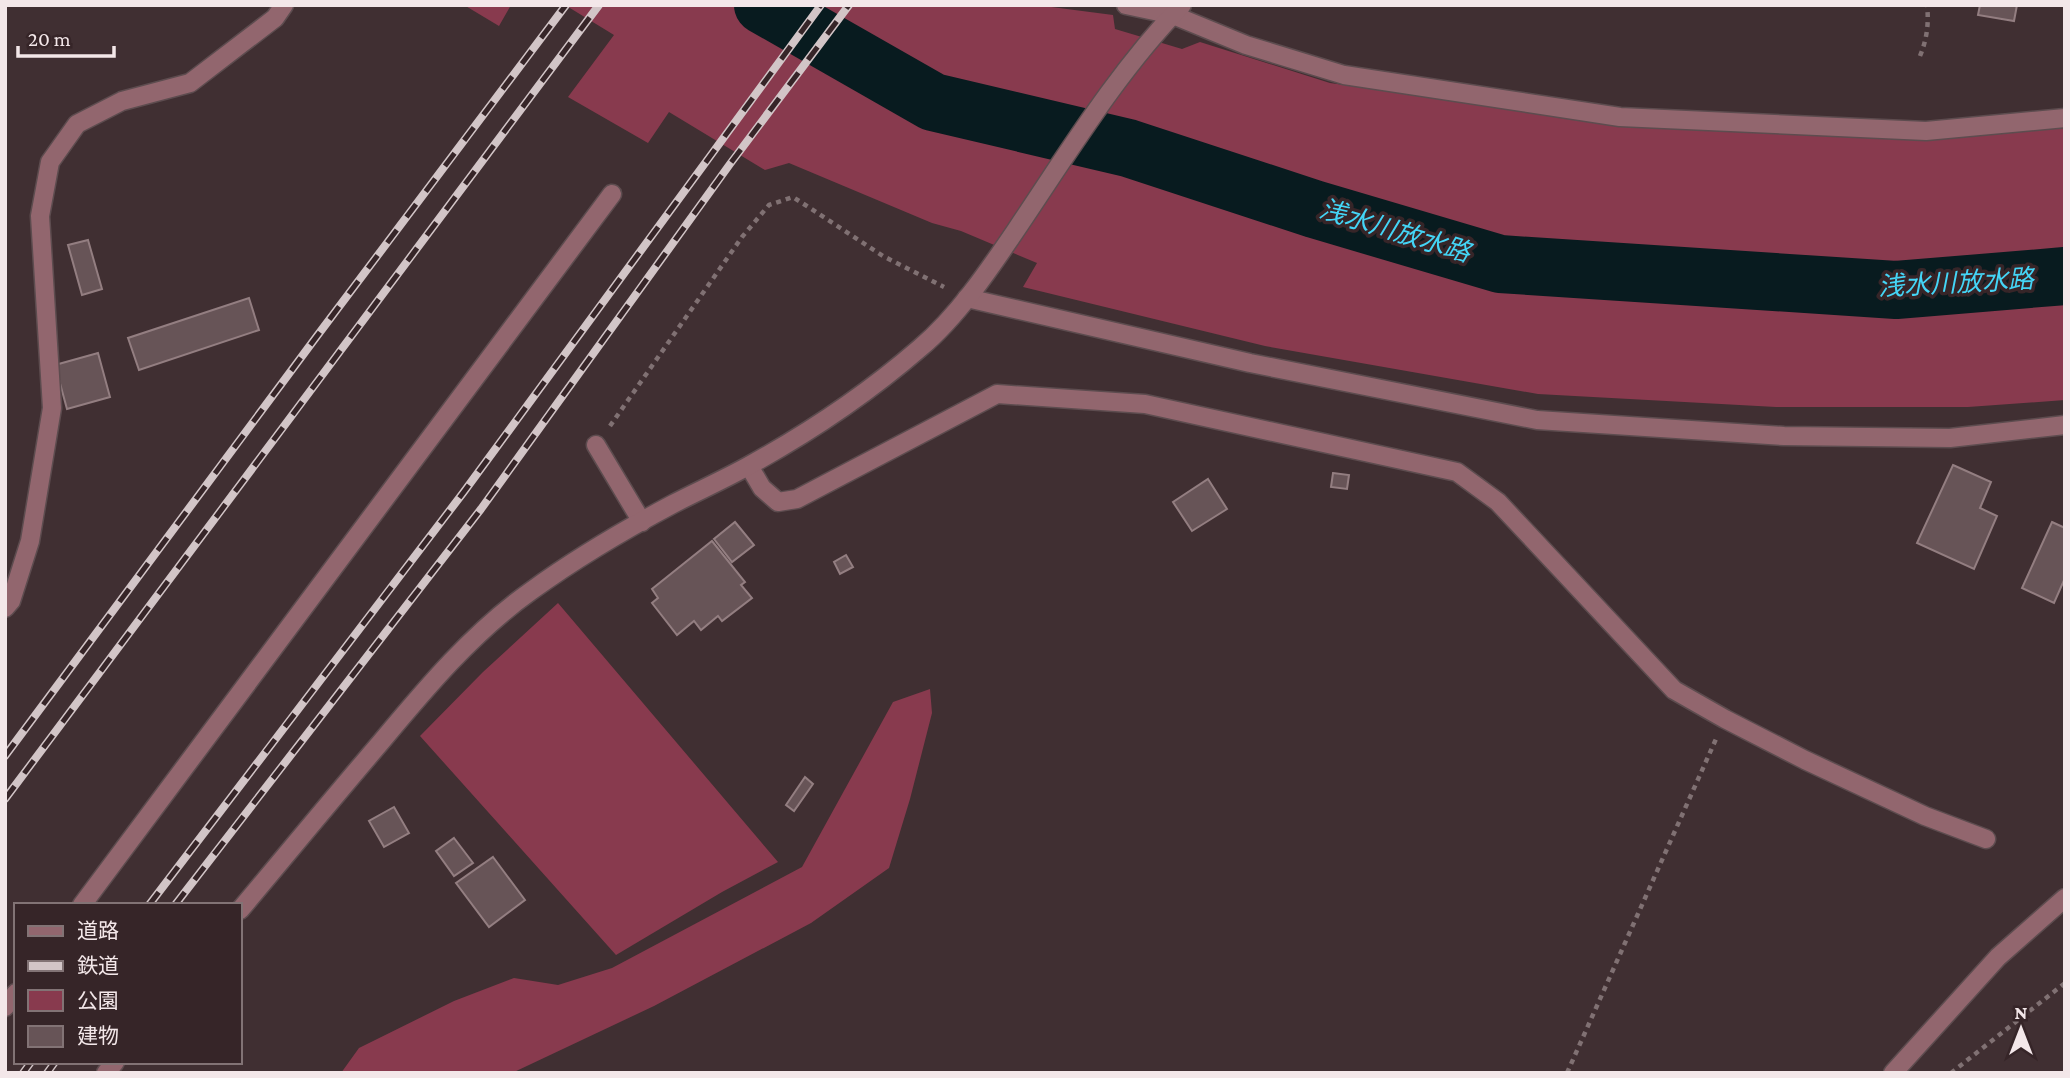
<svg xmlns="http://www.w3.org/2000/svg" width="2070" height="1078" font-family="'Crimson Pro','Noto Sans JP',serif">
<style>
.green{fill:#883a4e}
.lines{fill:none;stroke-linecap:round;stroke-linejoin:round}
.river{stroke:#081b1f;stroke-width:58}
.building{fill:#675457;stroke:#937e81;stroke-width:2}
.service-casing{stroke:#5d4c4f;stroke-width:21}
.minor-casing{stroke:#5d4c4f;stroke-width:21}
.tertiary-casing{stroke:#5d4c4f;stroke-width:21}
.path{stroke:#807173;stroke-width:4.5;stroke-dasharray:5 5;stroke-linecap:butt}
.service{stroke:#92666e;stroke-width:18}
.minor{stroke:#92666e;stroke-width:18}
.tertiary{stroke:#92666e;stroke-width:18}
.rail-casing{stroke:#d2c5c7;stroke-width:8}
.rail{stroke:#362528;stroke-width:5;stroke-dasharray:16;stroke-linecap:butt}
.labels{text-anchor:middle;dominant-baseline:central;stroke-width:7;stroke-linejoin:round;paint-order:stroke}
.water-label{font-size:26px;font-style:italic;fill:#44d5f6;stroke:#362528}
</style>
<rect width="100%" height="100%" fill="#402f32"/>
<path class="green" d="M464,5H511L499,26Z
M565,5H1036L1113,15L1115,29L1182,49L1200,42L1330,83L1607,122L1924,140L2065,128V400L1968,407H1776L1538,394L1265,346L1023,287L1037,263L961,231L932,223L789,163L765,170L669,112L648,143L568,97L614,35Z
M558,603L778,862L722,892L616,955L420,736L483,672Z
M930,689L932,713L910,799L889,868L811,923L654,1006L512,1073H341L359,1048L454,1001L514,978L558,985L612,968L802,867L893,702Z"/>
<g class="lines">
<path class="river" d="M763,5L933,102L1128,148L1314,209L1500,264L1896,290L2065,276"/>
</g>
<path class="building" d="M1980,5H2017L2014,21L1978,15Z
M88,240L102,289L82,295L68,245Z
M249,298L259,330L139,370L128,338Z
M98,353L110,397L67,409L55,365Z
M1953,465L1991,482L1980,508L1997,516L1974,569L1917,543Z
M1333,473L1349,475L1347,489L1331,487Z
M1208,479L1227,509L1192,531L1173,502Z
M735,522L754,545L732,562L714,539Z
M2052,522L2065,528V578L2054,603L2022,588Z
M712,541L745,582L741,585L752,598L722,621L718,616L701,630L694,621L677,635L652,603L658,598L652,589Z
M846,555L853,567L840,574L834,562Z
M805,777L813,784L794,811L786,805Z
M394,807L409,833L384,847L369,821Z
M454,838L473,863L454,876L436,851Z
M493,857L525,900L489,927L456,883Z"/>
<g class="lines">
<defs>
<path id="service" d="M1173,15L1246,45L1344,75L1620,117L1926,131L2065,118
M967,298L1250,363L1537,420L1784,436L1950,438L2065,425
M596,445L642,522
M82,905L612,194
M5,1007L16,993
M1893,1073L1998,957L2065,898"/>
<path id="minor" d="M1126,5L1173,15
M749,466L762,488L778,502L797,499L997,394L1145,404L1457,472L1498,502L1674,690L1725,719L1805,760L1925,816L1986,839
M5,608L11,601L30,541L52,408L40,216L50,162L77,124L122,101L190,83L275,18L284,5"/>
<path id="tertiary" d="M240,910C287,854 333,798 381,742C426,688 473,632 531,591C575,559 624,530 673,504C698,491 725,479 750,465C810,432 868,393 920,348C957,317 989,270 1016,230C1068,153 1117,72 1182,5
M106,1073L115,1062"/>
</defs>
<use href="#service" class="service-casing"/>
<use href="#minor" class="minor-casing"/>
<use href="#tertiary" class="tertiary-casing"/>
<path class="path" d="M1920,56C1927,39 1929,23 1927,5
M610,426L742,237L769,205L793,197L883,256L944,287
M1567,1073L1716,739
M1951,1073L2065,983"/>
<use href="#service" class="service"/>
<use href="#minor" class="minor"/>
<use href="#tertiary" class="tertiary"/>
<defs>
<path id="rail" d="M5,756L317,336L566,5
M5,799L599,5
M149,905L463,493L821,5
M175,905L481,509L730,164L849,5
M23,1073L31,1062
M47,1073L55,1062"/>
</defs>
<use href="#rail" class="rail-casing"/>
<use href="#rail" class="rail"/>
</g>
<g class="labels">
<g class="water-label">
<text transform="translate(1395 231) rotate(17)">浅水川放水路</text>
<text transform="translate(1956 283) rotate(-3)">浅水川放水路</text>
</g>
</g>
<rect width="2070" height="1078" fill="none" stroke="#f3e7e9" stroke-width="14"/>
<rect x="14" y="903" width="228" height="161" fill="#362528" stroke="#827375" stroke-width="2"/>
<rect x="28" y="926" width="35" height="10" fill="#92666e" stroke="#827375" stroke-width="2"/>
<text x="77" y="938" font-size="21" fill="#f3e7e9">道路</text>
<rect x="28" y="961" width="35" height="10" fill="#d2c5c7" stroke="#827375" stroke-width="2"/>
<text x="77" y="973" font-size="21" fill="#f3e7e9">鉄道</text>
<rect x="28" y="990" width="35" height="21" fill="#883a4e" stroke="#827375" stroke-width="2"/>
<text x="77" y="1008" font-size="21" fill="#f3e7e9">公園</text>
<rect x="28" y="1026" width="35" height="21" fill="#675457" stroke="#827375" stroke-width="2"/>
<text x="77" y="1043" font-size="21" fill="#f3e7e9">建物</text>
<g transform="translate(2021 1029)" stroke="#362528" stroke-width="5" paint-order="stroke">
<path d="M0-5L12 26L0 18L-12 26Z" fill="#f3e7e9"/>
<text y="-10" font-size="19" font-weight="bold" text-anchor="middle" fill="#f3e7e9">N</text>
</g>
<path d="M18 46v10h96v-10" fill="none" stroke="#f3e7e9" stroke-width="3.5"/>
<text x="28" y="46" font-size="21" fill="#f3e7e9" stroke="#362528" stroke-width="5" paint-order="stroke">20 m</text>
</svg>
